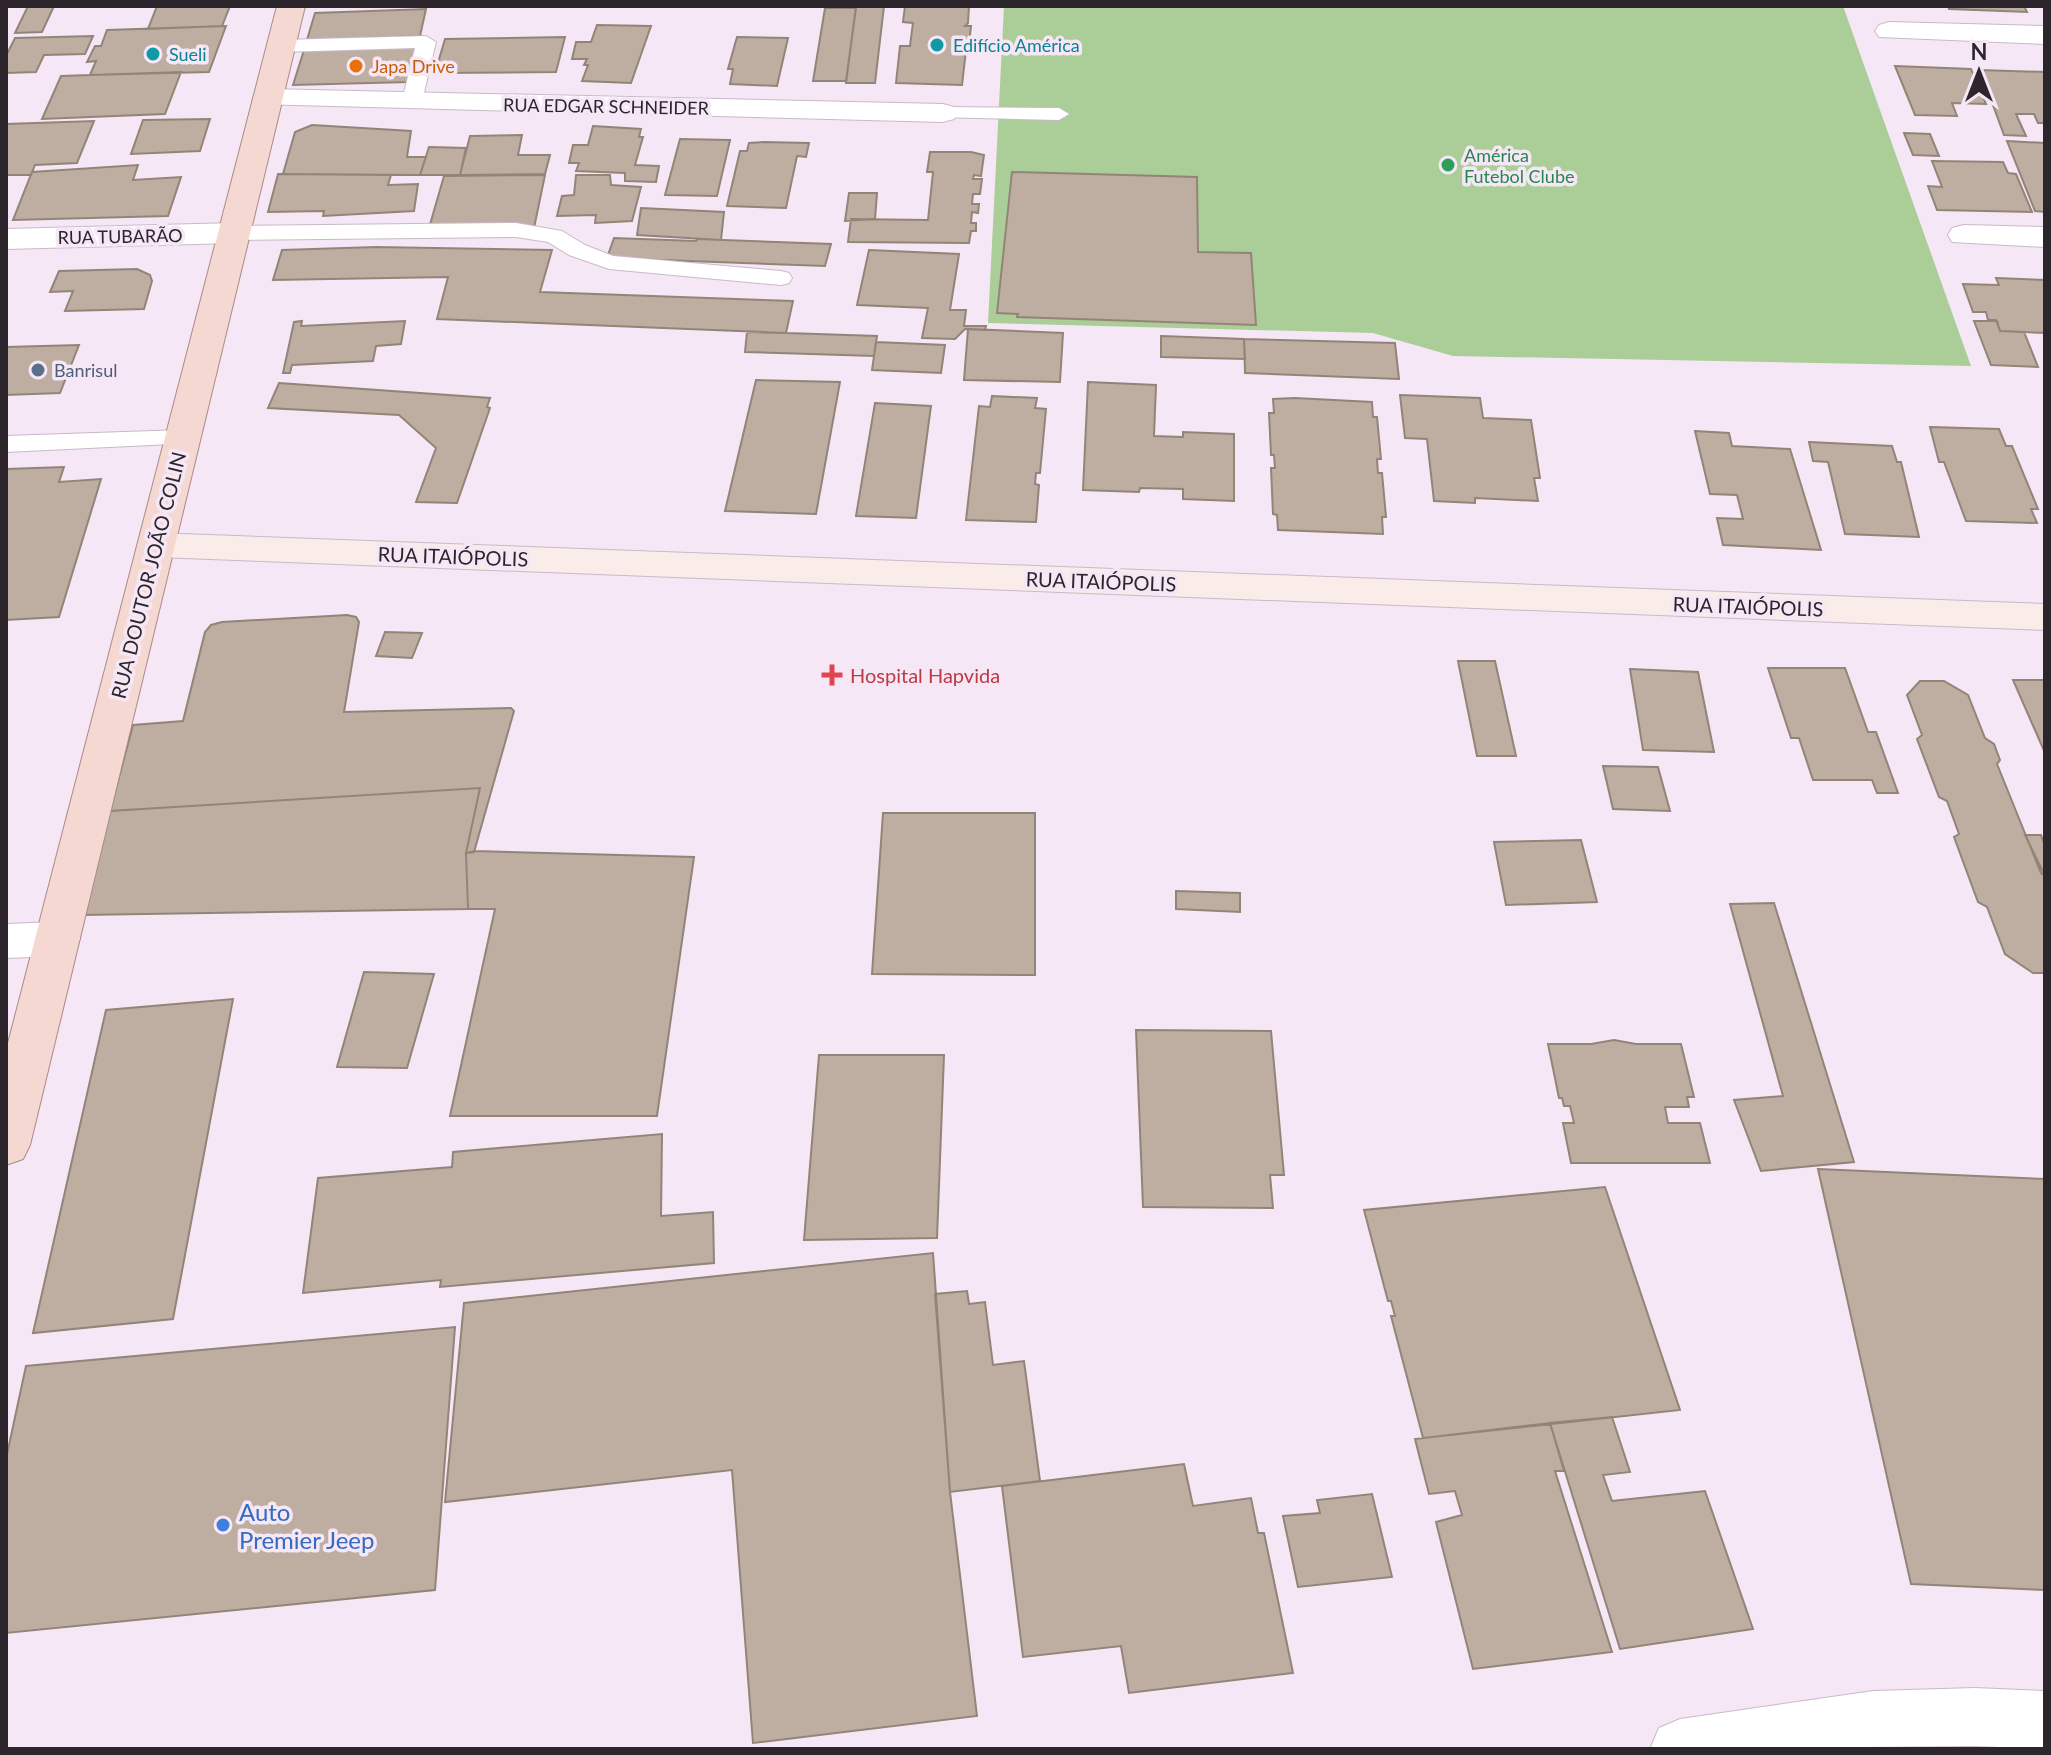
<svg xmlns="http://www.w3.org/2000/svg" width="2051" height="1755" font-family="Lato,sans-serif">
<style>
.green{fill:#abcd98}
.building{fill:#beaea1;stroke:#938478;stroke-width:2}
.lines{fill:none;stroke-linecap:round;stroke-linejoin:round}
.service-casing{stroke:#c8bac9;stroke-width:2}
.minor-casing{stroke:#c8bac9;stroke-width:2}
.tertiary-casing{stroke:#c8bac9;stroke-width:2}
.secondary-casing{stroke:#c8bac9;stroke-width:2}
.primary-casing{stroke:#ab8984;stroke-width:2}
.service{fill:#fff;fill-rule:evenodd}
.minor{fill:#fff;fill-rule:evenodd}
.tertiary{fill:#fff;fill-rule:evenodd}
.secondary{fill:#faece8;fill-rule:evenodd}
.primary{fill:#f6d8d2;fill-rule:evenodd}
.culture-dot{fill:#0f9aa8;stroke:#f6e7f7;stroke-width:3}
.food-dot{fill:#e8710a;stroke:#f6e7f7;stroke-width:3}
.leisure-dot{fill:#2e9e5b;stroke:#f6e7f7;stroke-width:3}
.service-dot{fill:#5c6f8a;stroke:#f6e7f7;stroke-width:3}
.health-dot{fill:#e0444e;stroke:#f6e7f7;stroke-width:3}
.shop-dot{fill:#3f7fe0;stroke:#f6e7f7;stroke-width:3}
.labels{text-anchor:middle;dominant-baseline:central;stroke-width:7;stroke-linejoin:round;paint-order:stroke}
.far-culture-label{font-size:18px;fill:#0d838f;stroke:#f6e7f7;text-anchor:start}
.far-food-label{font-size:18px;fill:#c56008;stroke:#f6e7f7;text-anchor:start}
.far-street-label{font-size:18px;fill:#2c262c;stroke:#f6e7f7}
.far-leisure-label{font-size:18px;fill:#27864d;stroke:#f6e7f7;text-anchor:start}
.far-service-label{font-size:18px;fill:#4e5e75;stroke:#f6e7f7;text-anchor:start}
.street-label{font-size:20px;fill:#2c262c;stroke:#f6e7f7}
.health-label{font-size:20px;fill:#be3a42;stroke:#f6e7f7;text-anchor:start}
.near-shop-label{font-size:24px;fill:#366cbe;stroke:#f6e7f7;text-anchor:start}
</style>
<rect width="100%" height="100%" fill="#f6e7f7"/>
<path class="green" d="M1004,6H1843L1971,366L1453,356L1373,333L988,323Z"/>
<path class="building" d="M28,6H54L42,32L15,33Z
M157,6H230L222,26L148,29Z
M856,6H884L875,83H846Z
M905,6H969L968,23L965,26H971L969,44H964L963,50H966L962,85L896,83L900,46H910L913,23L903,22Z
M1948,6H2024L2027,12L1949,9Z
M825,8H856L846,81H813Z
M426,9L420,36L307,40L315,13Z
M597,25L651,26L631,83L582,81L588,65H584L587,59H572L576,42H591Z
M226,26L209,72L90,75L96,61L87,62L95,46H101L107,30Z
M93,36L85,54L44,55L36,72L6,73V56L15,38Z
M565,37L556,72L435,73L445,39Z
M737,37L788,38L777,86L730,84L733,69H728Z
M418,47L409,82L293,85L304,50Z
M1895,66L1971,69L1986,104L1952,103L1957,116L1915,115Z
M1980,70L2045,72V123H2038L2034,114H2016L2026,136L2004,135Z
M181,72L165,114L42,119L61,76Z
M210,119L200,151L131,154L143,120Z
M94,121L77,163L35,165L31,175H6V124Z
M312,125L411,131L407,157H426L420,175L283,174L295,132Z
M593,126L641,129L639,137H643L635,165L659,166L656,182L625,181V173L576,171L579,163H569L573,145H588Z
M1904,133L1930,134L1939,156L1913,155Z
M522,135L518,155H550L545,174L460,175L470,136Z
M680,139L730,140L717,196L665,195Z
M2007,141L2045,143V212L2035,211Z
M764,142L809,143L806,157L797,156L786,208L727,206L740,151H747L749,143Z
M429,147L466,148L460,175H420Z
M930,152H971L984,155L981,176L974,175L973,179H982L980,194H973L972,204H979L978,213L972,212L971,223H976V231H971L969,243L848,242L851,219L928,220L933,172H927Z
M1932,161L2003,162L2008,173L2016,174L2032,212L1937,210L1928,186L1942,187Z
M138,165L133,180L181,177L168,216L13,220L32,172Z
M1012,172L1197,177L1198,252L1251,253L1256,325L1017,317L1018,314L997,313Z
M278,174L391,175L388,185L418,184L414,211L323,216L324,211L268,212Z
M545,175L534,228H429L444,176Z
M576,175H610L611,185L641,187L632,221L595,223L596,215L557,216L562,196L574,195Z
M849,193H877L875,219L845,221Z
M641,208L724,212L721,240L637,235Z
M614,238L696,241L697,239L831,244L825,266L607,258Z
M376,247L552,250L540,292L793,301L786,333L663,328L437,319L448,277L273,280L282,250Z
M869,250L959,254L950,310H966L964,326H986L985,330L965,329L955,339L922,338L928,308L857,305Z
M137,269L150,275L152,281L144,309L65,311L73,291L50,292L59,271Z
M1996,278L2045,280V333L2000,331L1996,320H1988L1986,312H1973L1963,284L1999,285Z
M302,321L301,326L405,321L401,344L376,346L373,361L292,365L290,373H283L294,322Z
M1974,321H1997L2000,331L2024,332L2038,367L1991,365Z
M968,329L1063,333L1060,382L964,380Z
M747,332L786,333L877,336L874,356L745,352Z
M1161,336L1244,339L1245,359L1161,357Z
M1244,339L1395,343L1399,379L1245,373Z
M876,342L945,345L941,373L872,370Z
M79,345L60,393L6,395V347Z
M756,380L840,382L816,514L725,511Z
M1088,382L1156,385L1154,436L1183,437V432L1234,434V501L1183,499V489L1140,488L1139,492L1083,490Z
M279,383L490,398L487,407L490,408L457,503L416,502L436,448L399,415L268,408Z
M1400,395L1480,398L1483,418L1531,420L1540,478H1534L1538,501L1475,498V503L1434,501L1427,439L1405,438Z
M992,396L1037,398L1035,408L1046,409L1040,473H1036L1035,484L1039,485L1036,522L966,520L979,406L990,407Z
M1295,398L1372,402L1373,417H1377L1381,459H1377L1378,473H1382L1386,517H1382L1383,534L1278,530L1277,515L1273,514L1271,468H1275L1274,455H1271L1269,413H1274L1273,399Z
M875,403L931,406L916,518L856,516Z
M1930,427L1999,429L2006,446H2012L2038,509H2031L2037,523L1966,521L1944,462H1939Z
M1695,431L1729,433L1732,446L1790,449L1821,550L1723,545L1717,518L1743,519L1737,495L1710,494Z
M1809,442L1892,446L1897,462H1901L1919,537L1845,534L1828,462L1813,461Z
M64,467L59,482L101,479L59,617L6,620V469Z
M347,615L356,617L359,622L344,712L511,708L514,711L474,852L466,853L480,788L110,811L133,725L183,721L205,632L211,625L222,622Z
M385,632L422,633L412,658L376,656Z
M1458,661H1495L1516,756H1477Z
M1768,668H1845L1868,732H1876L1898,793H1877L1872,780H1813L1799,738H1791Z
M1630,669L1698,672L1714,752L1643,750Z
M2013,680H2045V753Z
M1920,681H1944L1968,695L1985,738L1994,744L2000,760L1997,764L2041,873L2045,876V973H2033L2005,954L1987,907L1978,902L1954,837L1959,834L1947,801L1939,797L1917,739L1922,735L1907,695Z
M1603,766L1658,767L1670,811L1613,809Z
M480,788L466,853L468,909L83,915L110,811Z
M883,813H1035V975L872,974Z
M2025,835H2041L2045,846V876Z
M1581,840L1597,902L1506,905L1494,842Z
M475,851L694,857L657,1116H450L495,909H468L466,853Z
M1176,891L1240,893V912L1176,909Z
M1774,903L1854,1162L1761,1171L1734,1100L1783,1096L1730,904Z
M364,972L434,974L407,1068L337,1067Z
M233,999L173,1319L33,1333L106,1010Z
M1136,1030L1271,1031L1284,1175H1270L1273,1208L1143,1207Z
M1614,1040L1636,1044H1681L1694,1097H1687L1689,1107H1665L1668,1123H1700L1710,1163H1571L1563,1123H1574L1570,1106H1564L1562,1098H1559L1548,1044H1591Z
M819,1055H944L937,1238L804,1240Z
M662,1134L661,1216L713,1212L714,1263L440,1287L441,1280L303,1293L318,1178L452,1167L453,1152Z
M1818,1169L2045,1179V1590L1911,1584Z
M1605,1187L1680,1410L1423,1438L1391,1316H1395L1391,1301H1388L1364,1210Z
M933,1253L950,1492L977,1716L753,1743L732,1470L445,1502L464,1303Z
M967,1291L969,1304L985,1302L993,1365L1024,1361L1040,1481L950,1492L935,1294Z
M455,1327L435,1590L6,1633V1459L26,1366Z
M1612,1417L1630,1472L1603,1475L1612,1501L1705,1491L1753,1629L1620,1649L1550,1423Z
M1550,1423L1564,1471H1555L1612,1652L1473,1669L1436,1522L1462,1515L1455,1491L1429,1494L1415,1439Z
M1184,1464L1193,1506L1251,1498L1258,1533H1264L1293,1673L1129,1693L1121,1646L1023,1657L1002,1486Z
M1372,1494L1392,1577L1298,1587L1283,1516L1320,1513L1317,1500Z"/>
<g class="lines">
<defs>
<path id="service" d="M426,36L436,42L422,101L412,107L402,101L415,48L281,52L271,46L281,40Z
M943,107L1059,108L1069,114L1059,120L936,117L933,113L936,109Z
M516,223L562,231L585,245L613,256L781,271L789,273L792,278L789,283L781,285L609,269L569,255L548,242L516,237L234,240L223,233L234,226Z
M183,430L192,433L195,438L192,443L6,452V436Z"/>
<path id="minor" d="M1889,22L2045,26V44L1879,37L1875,31L1879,25Z
M268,89L943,104L954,107L958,113L954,119L943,122L257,104L253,98L257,92Z
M234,223L245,226L250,233L245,240L234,243L6,249V229Z
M1964,225L2045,227V247L1952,242L1948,235L1952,228Z
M57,922L73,927L80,939L73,951L57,956L6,958V924Z"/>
<path id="tertiary" d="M1975,1688L2045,1691V1749L1975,1746L1650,1749L1659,1728L1680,1719L1873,1691Z"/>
<path id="secondary" d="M156,533L2045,604V630L156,557L143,554L137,545L143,536Z"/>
<path id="primary" d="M277,6H305L30,1145L23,1159L6,1165V1051Z"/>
</defs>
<use href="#service" class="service-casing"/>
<use href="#minor" class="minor-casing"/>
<use href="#tertiary" class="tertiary-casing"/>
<use href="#secondary" class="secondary-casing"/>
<use href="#primary" class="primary-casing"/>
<use href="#service" class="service"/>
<use href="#minor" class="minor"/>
<use href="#tertiary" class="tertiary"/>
<use href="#secondary" class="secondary"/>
<use href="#primary" class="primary"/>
</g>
<g class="culture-dot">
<circle cx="937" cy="45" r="8"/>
<circle cx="153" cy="54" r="8"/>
</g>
<circle class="food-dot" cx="356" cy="66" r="8"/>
<circle class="leisure-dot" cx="1448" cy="165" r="8"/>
<circle class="service-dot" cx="38" cy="370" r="8"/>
<path class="health-dot" d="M828 663h8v8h8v8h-8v8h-8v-8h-8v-8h8z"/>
<circle class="shop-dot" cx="223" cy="1525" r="8"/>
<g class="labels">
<g class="far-culture-label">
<text x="953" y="45">Edifício América</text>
<text x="169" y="54">Sueli</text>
</g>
<g class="far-food-label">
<text x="372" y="66">Japa Drive</text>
</g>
<g class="far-street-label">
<text transform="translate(606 106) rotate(1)">RUA EDGAR SCHNEIDER</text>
<text transform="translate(120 236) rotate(-1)">RUA TUBARÃO</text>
</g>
<g class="far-leisure-label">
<text x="1464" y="155">América<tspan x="1464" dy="21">Futebol Clube</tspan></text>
</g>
<g class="far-service-label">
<text x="54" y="370">Banrisul</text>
</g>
<g class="street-label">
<text transform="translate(453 556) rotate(2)">RUA ITAIÓPOLIS</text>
<text transform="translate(148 575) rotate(-76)">RUA DOUTOR JOÃO COLIN</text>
<text transform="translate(1101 581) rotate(2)">RUA ITAIÓPOLIS</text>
<text transform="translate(1748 606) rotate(2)">RUA ITAIÓPOLIS</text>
</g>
<g class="health-label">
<text x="850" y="675">Hospital Hapvida</text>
</g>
<g class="near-shop-label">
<text x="239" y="1511">Auto<tspan x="239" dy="28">Premier Jeep</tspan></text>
</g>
</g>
<rect width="2051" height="1755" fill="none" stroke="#2c262c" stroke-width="16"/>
<g transform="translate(1979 72)" stroke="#f6e7f7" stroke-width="6" paint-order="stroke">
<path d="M0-6L14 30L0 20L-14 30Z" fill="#2c262c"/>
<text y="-12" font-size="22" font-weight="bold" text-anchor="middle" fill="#2c262c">N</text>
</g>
</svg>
